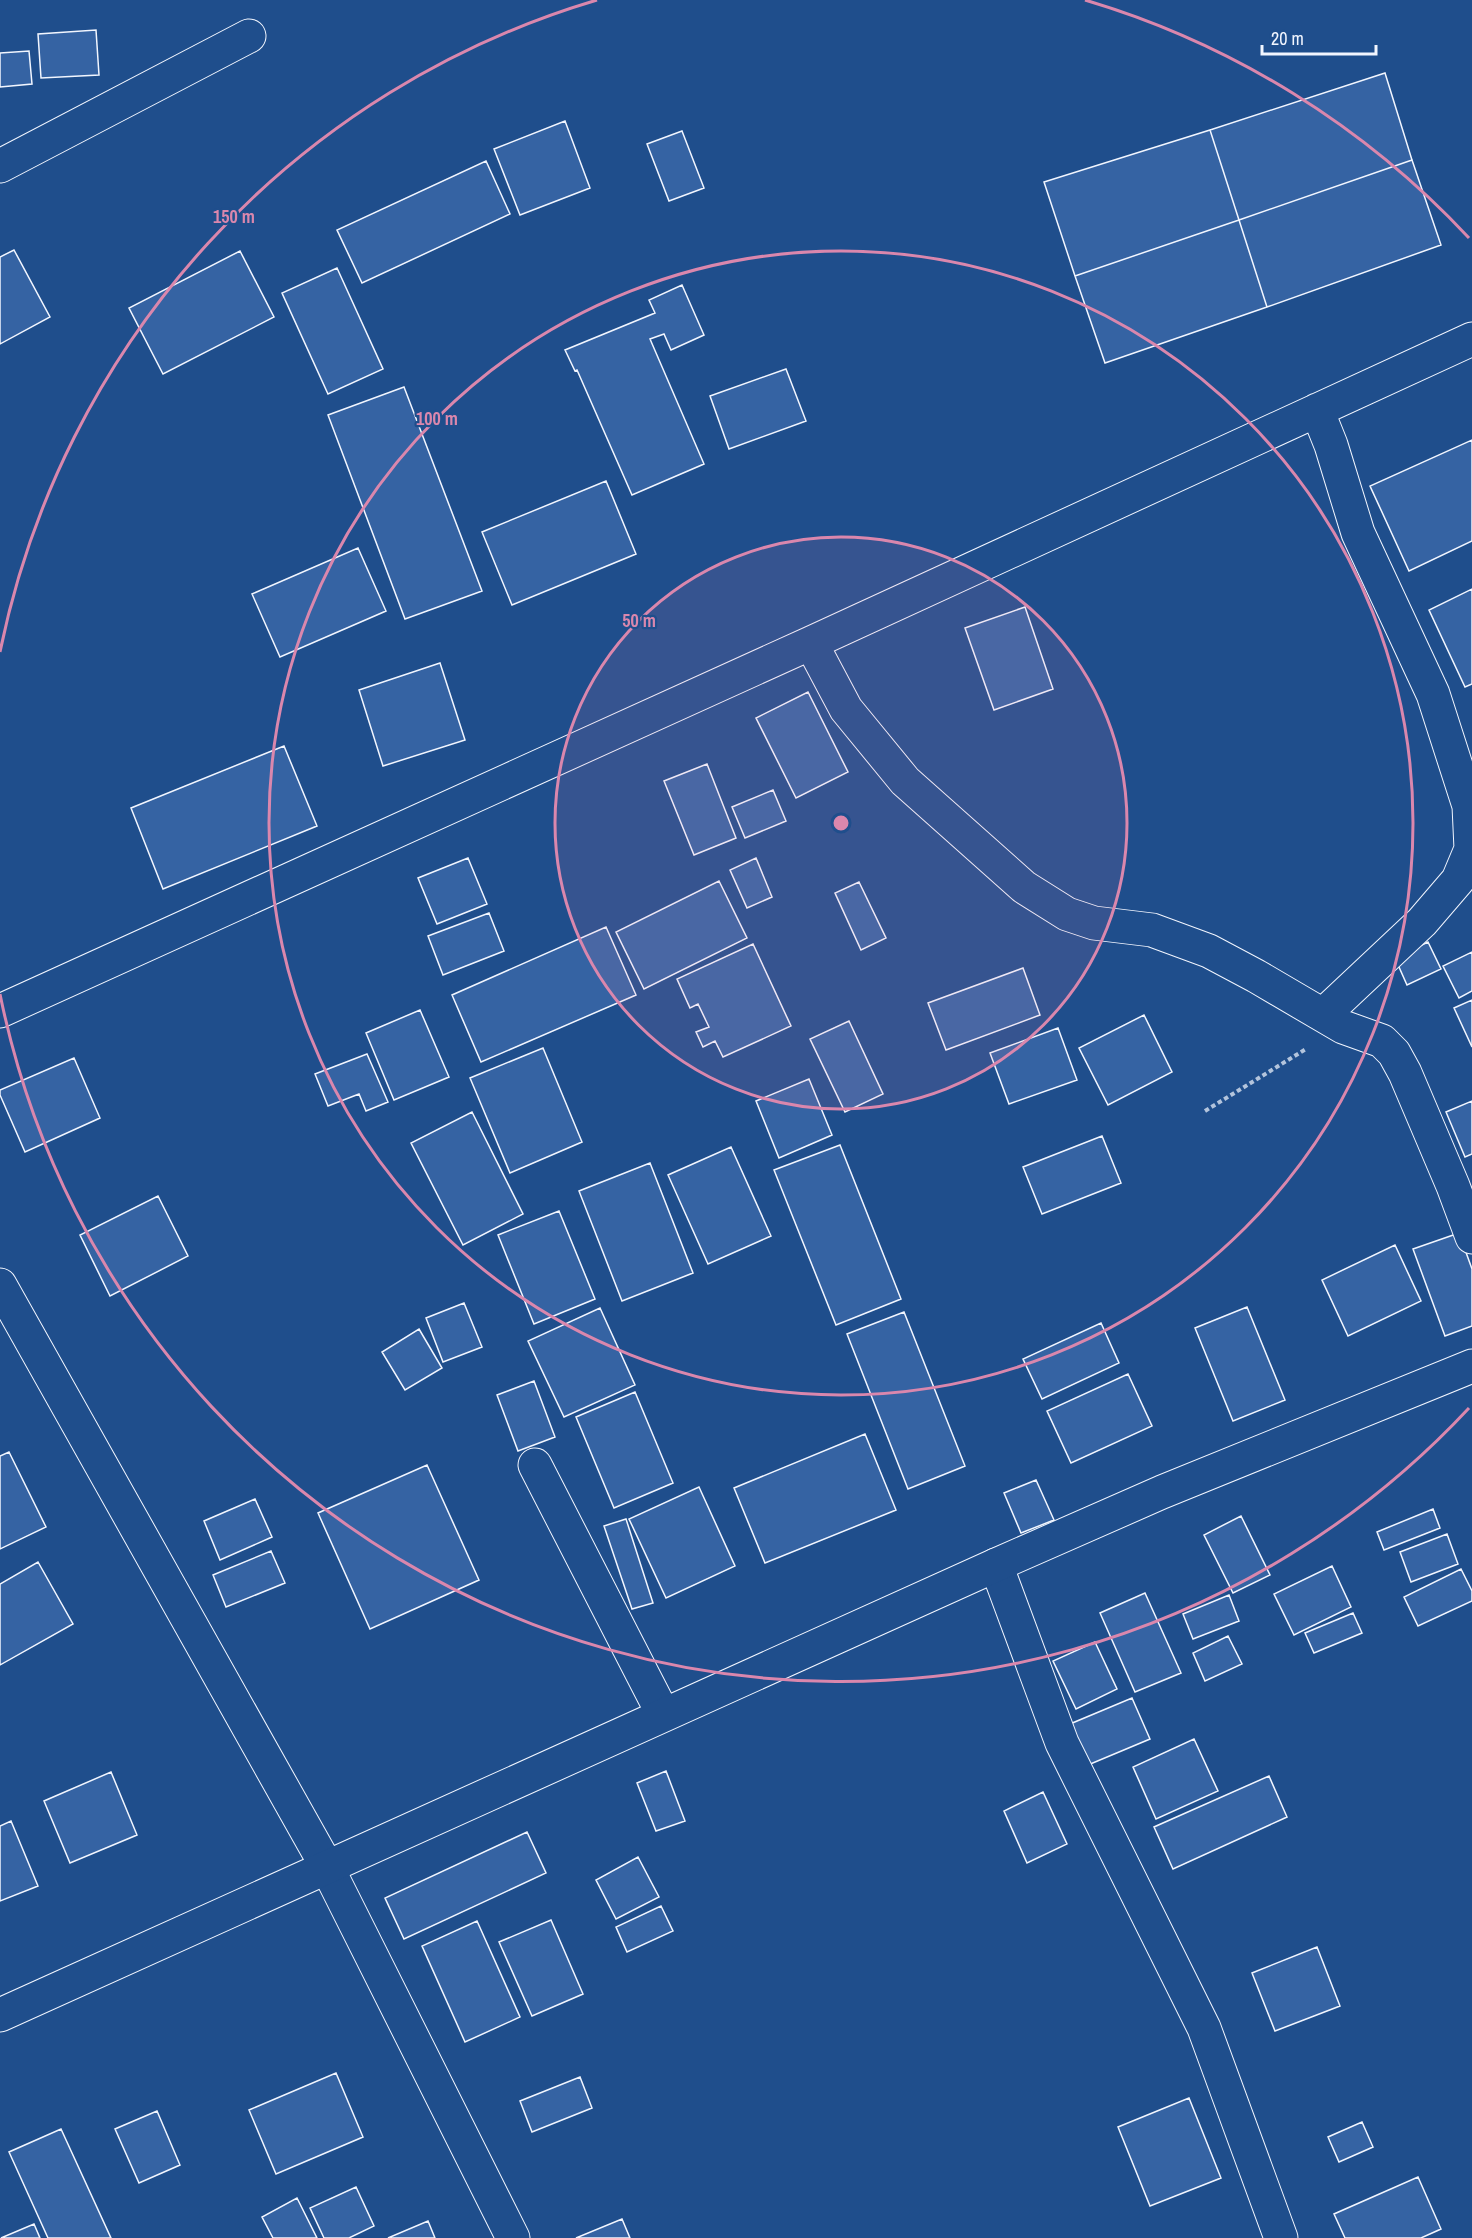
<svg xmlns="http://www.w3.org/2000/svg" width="1472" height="2238" font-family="'Archivo Narrow',sans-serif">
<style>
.building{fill:#3563a3;stroke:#f2f6ff;stroke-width:1.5}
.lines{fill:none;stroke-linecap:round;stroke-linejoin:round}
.minor-casing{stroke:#f2f6ff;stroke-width:35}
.tertiary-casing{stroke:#f2f6ff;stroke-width:35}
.secondary-casing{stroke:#f2f6ff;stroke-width:35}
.path{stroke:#b3c4dc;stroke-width:4;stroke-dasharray:4.5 3;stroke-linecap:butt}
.minor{stroke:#1f4e8c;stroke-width:33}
.tertiary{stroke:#1f4e8c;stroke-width:33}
.secondary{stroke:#1f4e8c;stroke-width:33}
.ring{fill:none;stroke:#da87ad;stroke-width:3}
.centre{fill:#da87ad;stroke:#1f4e8c;stroke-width:3}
.ring-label{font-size:18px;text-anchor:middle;font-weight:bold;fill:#da87ad;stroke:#1f4e8c;stroke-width:4.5;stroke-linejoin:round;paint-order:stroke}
</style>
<rect width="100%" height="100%" fill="#1f4e8c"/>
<path class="building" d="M96,30L99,75L41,78L38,34Z
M29,51L32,84L0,87V53Z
M1385,73L1412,160L1239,220L1210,130Z
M565,121L590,188L520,215L494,149Z
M1210,130L1239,220L1075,276L1044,182Z
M682,131L704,188L669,201L647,144Z
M1412,160L1441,245L1267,307L1239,220Z
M486,161L510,214L362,283L337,230Z
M1239,220L1267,307L1105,363L1075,276Z
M14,250L50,317L0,344V257Z
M240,251L274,317L163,374L129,308Z
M337,268L383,369L328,394L282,293Z
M682,285L704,335L671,350L664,334L650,339L704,464L632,495L577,370L575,371L565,350L655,313L649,300Z
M786,369L806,421L729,449L710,396Z
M404,387L482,591L405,619L328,415Z
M1472,440V541L1409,571L1370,486Z
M606,481L636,554L512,605L482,532Z
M358,548L386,611L280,657L252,594Z
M1472,589V684L1465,687L1429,610Z
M1025,607L1053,689L994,710L965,628Z
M440,663L465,740L383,766L359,690Z
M808,692L848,772L796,798L756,718Z
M284,746L317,826L163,889L131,808Z
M707,764L736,838L694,855L664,781Z
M773,790L786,821L745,838L732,807Z
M468,858L487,904L437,924L418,878Z
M756,858L772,897L747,908L730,870Z
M719,881L747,938L644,989L616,932Z
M859,882L886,938L861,950L835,893Z
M489,913L504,951L443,975L428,936Z
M606,927L636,995L481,1062L452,995Z
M1428,942L1441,969L1407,985L1395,958Z
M753,944L791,1026L723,1057L715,1041L703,1047L696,1032L709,1027L698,1004L690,1008L677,979Z
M1472,952V991L1459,998L1443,966Z
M1023,968L1040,1015L946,1050L928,1003Z
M1472,1000V1047L1454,1008Z
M420,1010L449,1077L394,1100L366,1033Z
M1144,1015L1172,1072L1108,1105L1079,1048Z
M849,1021L883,1094L845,1112L810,1039Z
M1058,1028L1077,1080L1009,1104L990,1053Z
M543,1048L582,1142L510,1173L470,1078Z
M367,1054L388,1102L366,1111L359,1094L328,1106L315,1074Z
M74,1058L100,1118L25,1152L0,1095V1090Z
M809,1079L832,1135L779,1158L756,1101Z
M1472,1101V1154L1465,1157L1446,1112Z
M472,1112L523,1214L463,1245L411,1143Z
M1102,1136L1121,1183L1042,1214L1023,1167Z
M840,1145L901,1299L836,1325L774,1170Z
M731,1147L771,1236L708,1264L668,1175Z
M650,1163L693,1273L622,1301L579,1191Z
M158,1196L188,1256L110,1296L80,1235Z
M559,1211L595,1299L534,1324L498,1235Z
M1459,1233L1472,1269V1326L1445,1336L1413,1249Z
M1395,1245L1421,1301L1348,1336L1322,1280Z
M464,1303L482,1347L443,1362L426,1318Z
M1247,1307L1285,1400L1233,1421L1195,1328Z
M600,1308L635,1385L564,1417L528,1341Z
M904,1312L965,1466L908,1489L847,1334Z
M1101,1323L1119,1363L1042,1399L1023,1359Z
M419,1329L442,1368L405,1390L382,1352Z
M1128,1374L1152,1426L1071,1463L1047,1411Z
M534,1381L555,1437L518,1451L497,1395Z
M635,1392L673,1483L614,1508L576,1417Z
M865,1434L896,1510L765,1563L734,1488Z
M9,1452L46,1527L0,1549V1456Z
M427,1465L479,1580L370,1629L318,1513Z
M1036,1480L1054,1520L1021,1533L1004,1493Z
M699,1487L735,1566L666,1598L629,1519Z
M255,1499L272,1537L220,1560L204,1521Z
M1433,1509L1440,1528L1384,1550L1377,1532Z
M1241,1516L1270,1575L1233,1593L1204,1535Z
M626,1519L653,1603L632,1609L604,1526Z
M1447,1534L1458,1564L1411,1582L1400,1552Z
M271,1551L285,1583L226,1607L213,1575Z
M38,1562L73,1624L0,1665V1584Z
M1332,1566L1351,1607L1294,1635L1274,1594Z
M1461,1569L1472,1591V1601L1418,1626L1404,1597Z
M1145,1593L1181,1673L1135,1692L1100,1613Z
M1229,1595L1239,1621L1193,1639L1183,1614Z
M1353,1613L1362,1633L1314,1653L1305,1633Z
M1228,1636L1242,1664L1205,1681L1193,1653Z
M1095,1642L1117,1689L1076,1709L1053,1661Z
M1132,1698L1150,1739L1088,1765L1070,1724Z
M1194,1739L1218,1791L1156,1819L1133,1767Z
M666,1771L685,1821L656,1831L637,1783Z
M111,1772L137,1835L70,1863L44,1801Z
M1269,1776L1287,1817L1173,1869L1154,1827Z
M1043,1792L1067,1844L1027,1863L1004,1811Z
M11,1821L38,1886L0,1901V1826Z
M527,1832L546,1873L404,1939L385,1898Z
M638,1857L659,1897L616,1919L596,1880Z
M661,1906L673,1931L627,1952L616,1927Z
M551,1920L583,1994L532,2016L499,1942Z
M477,1921L520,2017L465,2042L422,1946Z
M1317,1947L1340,2006L1275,2031L1252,1973Z
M336,2073L363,2137L276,2174L249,2110Z
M580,2077L592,2108L532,2132L520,2101Z
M1189,2098L1221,2178L1150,2206L1118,2127Z
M157,2111L180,2165L139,2183L115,2129Z
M1362,2122L1373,2147L1339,2162L1328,2137Z
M61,2129L111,2238H48L9,2152Z
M1418,2177L1441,2229L1421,2238H1345L1334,2214Z
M356,2187L374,2226L349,2238H324L310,2208Z
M297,2198L317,2238H273L262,2217Z
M622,2219L630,2238H576Z
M428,2221L435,2238H388Z
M34,2224L40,2238H1Z"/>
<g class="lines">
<defs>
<path id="minor" d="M0,166L249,36
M1317,410L1331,445L1358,533L1433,694L1469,806L1471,849L1458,880L1422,922L1323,1015
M811,643L846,709L905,781L1024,887L1067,914L1094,923L1152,930L1209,951L1256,976L1343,1027L1382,1041L1394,1053L1405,1073L1453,1186L1472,1237
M0,1011L811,643L1472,339
M535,1465L663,1714
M996,1565L1062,1743L1204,2028L1281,2238"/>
<path id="tertiary" d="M0,1285L327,1867L513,2238"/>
<path id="secondary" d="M0,2015L996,1565L1162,1492L1472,1366"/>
</defs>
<use href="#minor" class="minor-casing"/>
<use href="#tertiary" class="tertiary-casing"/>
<use href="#secondary" class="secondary-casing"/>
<path class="path" d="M1205,1111L1306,1049"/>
<use href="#minor" class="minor"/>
<use href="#tertiary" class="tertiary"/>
<use href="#secondary" class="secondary"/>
</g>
<circle cx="841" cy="823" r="286" fill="#da87ad" fill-opacity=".12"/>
<g class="ring">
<circle cx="841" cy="823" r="286"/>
<circle cx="841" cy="823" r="572"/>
<path d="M1469 1408A858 858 0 0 1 0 994M0 652A858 858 0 0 1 597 0M1085 0A858 858 0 0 1 1469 238"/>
</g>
<circle cx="841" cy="823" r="9" class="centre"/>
<g class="ring-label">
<text x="234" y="223">150 m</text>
<text x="437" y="425">100 m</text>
<text x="639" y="627">50 m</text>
</g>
<path d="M1262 45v9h114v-9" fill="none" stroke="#f2f6ff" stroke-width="3"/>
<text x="1271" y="45" font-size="18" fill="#f2f6ff" stroke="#1f4e8c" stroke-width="4.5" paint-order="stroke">20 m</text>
</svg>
